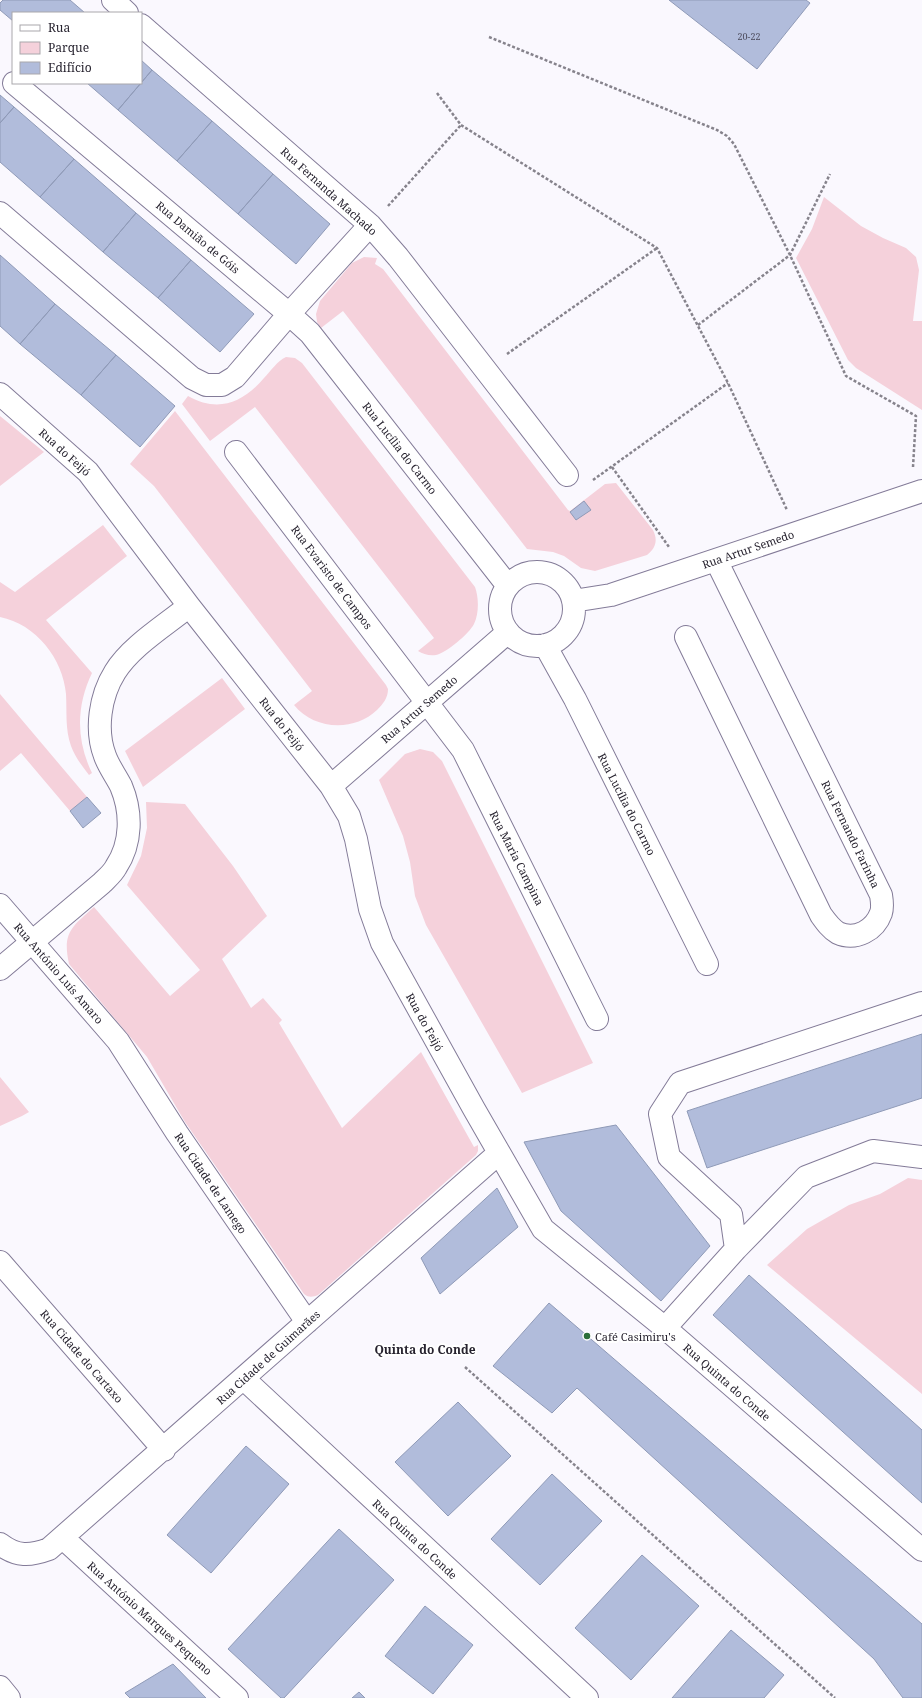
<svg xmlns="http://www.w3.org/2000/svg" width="922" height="1698" font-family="'Noto Serif',serif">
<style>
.green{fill:#f5d1db}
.building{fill:#b1bcdb;stroke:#8f9ab7}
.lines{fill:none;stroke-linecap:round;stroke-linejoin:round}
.minor-casing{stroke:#837b98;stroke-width:24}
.major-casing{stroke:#837b98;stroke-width:24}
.path{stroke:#86838c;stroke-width:2.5;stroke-dasharray:3 2;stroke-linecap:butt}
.minor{stroke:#fff;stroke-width:22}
.major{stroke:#fff;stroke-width:22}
.poi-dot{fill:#2c6f39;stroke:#fff;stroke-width:1.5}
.labels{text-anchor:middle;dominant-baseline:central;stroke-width:4;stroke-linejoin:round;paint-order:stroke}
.number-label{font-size:9px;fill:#4a495a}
.street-label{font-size:11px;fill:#27232f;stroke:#fff}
.poi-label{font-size:11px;fill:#27232f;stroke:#fff;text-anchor:start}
.neighbourhood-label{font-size:12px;font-weight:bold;fill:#27232f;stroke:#fff}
</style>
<rect width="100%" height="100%" fill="#faf8fe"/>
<path class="green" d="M824,197L861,226L883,238L906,248L916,257L919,270L913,321H922V410L856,368L848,360L796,258L812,229Z
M364,257L377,258L375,264L383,269L568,510L570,511L605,484L616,483L653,530C658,540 656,548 647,555L595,571L581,568L564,556L553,552L527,549L343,311L321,328L317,322L316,314L320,301L352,263Z
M286,357L295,358L302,363L475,587C479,598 479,614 474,624C469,634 446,653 436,655C429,656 423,654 418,651L434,638L255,407L210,441L182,404L188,396C218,413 243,403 264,378C271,371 277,361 286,357Z
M175,411L386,685L388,689C388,698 383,704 377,710C354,732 314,730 294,705L312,691L154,486L130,464Z
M0,416L44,452L0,486Z
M103,525L127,556L46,620L92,673C76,706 76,740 92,773L89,775C82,766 75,757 71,746C65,729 67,712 66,694C63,659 36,624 0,617V582L15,592Z
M222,678L245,709L143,787L125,751Z
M0,694L87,797L70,811L21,753L0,771Z
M420,749L433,752L442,761L593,1063L522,1093L426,925L415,896L410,862L403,836L379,780L405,754Z
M146,802L185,804L233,866L267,916L222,959L251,1008L263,998L282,1020L279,1023L342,1128L421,1052L474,1147L478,1145V1151L476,1155L318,1295C313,1297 309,1298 304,1294L185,1122L147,1057L69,964C62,932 72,927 94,907L170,996L200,970L127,885L141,856L147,828Z
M0,1077L29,1112L22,1116L0,1126Z
M908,1178L922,1180V1394L767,1265L807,1229L849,1205L880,1194Z"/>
<path class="building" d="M3,0H70L85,13H13V21L0,10V3Z
M669,0H806L810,3L757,69Z
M141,60L152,70L141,83Z
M152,70L212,121L177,161L118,110Z
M87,83H141L118,110Z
M0,95L14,107L0,123Z
M14,107L74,159L40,197L0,162V123Z
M212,121L273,174L238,214L177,161Z
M74,159L136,213L103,252L40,197Z
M273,174L330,224L296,264L238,214Z
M136,213L191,260L158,298L103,252Z
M0,255L55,304L20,344L0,326Z
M191,260L254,314L220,352L158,298Z
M55,304L116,355L81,395L20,344Z
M116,355L175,406L140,447L81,395Z
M584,501L591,510L576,520L570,512Z
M87,797L101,813L83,828L70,811Z
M922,1034V1098L707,1168L687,1111Z
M616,1125L710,1246L661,1301L561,1211L524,1142Z
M497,1188L518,1227L440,1294L421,1258Z
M749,1275L922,1430V1503L713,1315Z
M549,1303L922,1624V1698H903L874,1659L577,1388L552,1413L493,1366Z
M458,1402L511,1456L448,1516L395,1462Z
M246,1446L289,1484L211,1573L167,1535Z
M552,1474L602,1521L540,1585L491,1539Z
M339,1529L394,1580L284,1698H281L228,1649Z
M642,1555L699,1606L631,1680L575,1628Z
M425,1606L473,1645L433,1694L385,1656Z
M731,1630L784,1675L764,1698H672Z
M173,1664L206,1698H130L125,1693Z
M359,1692L365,1698H352Z"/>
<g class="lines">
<defs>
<path id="minor" d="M113,0L127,13
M141,25L370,225L398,257L567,475
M14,83L289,314L310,333L508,586
M0,213L192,378L206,385H222L235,377L289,314L370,225
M0,394L88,472L189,606L331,786L349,816L356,839L370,909L382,943L474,1109L543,1229L665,1328L922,1550
M236,452L463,750L597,1019
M500 609a37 37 0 1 1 74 0a37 37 0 1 1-74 0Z
M573,601L611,595L922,491
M686,637L821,915C826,922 831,929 838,933C856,941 875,930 881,913C883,907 882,901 881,895L716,560
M545,645L575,699L707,964
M331,786L508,632
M0,905L118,1041L177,1133L307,1322
M0,969L102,883C107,878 113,873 116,867C132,843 132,812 121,786C116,776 109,767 105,756C95,730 100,696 115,672C131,646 166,625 189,606
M736,1249L731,1214L669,1157L660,1114L680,1083L922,1003
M0,1262L164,1450
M665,1328L736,1249L806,1177L873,1151L922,1157
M244,1379L587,1698
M63,1538L237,1698
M0,1544C17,1557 30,1556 49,1549L499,1153"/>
<path id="major" d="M0,1687L9,1698"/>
</defs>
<use href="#minor" class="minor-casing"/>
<use href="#major" class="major-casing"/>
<path class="path" d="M489,37L717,130L727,136L734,144L790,255L846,376L916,416L913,467
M437,93L461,125L657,248L728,383L787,510
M388,206L461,125
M698,325L790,255L830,174
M507,354L657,248
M612,467L669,547
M593,480L728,383
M465,1367L835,1698"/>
<use href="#minor" class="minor"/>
<use href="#major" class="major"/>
</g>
<circle class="poi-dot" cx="587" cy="1336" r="4"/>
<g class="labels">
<g class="number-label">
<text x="749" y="36">20-22</text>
</g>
<g class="street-label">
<text transform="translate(329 191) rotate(42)">Rua Fernanda Machado</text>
<text transform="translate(198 237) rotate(40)">Rua Damião de Góis</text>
<text transform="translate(400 448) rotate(52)">Rua Lucília do Carmo</text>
<text transform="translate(65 452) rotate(42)">Rua do Feijó</text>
<text transform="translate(748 549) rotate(-19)">Rua Artur Semedo</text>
<text transform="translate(332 577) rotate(53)">Rua Evaristo de Campos</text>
<text transform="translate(419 709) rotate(-41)">Rua Artur Semedo</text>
<text transform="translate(282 724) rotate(52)">Rua do Feijó</text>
<text transform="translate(627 804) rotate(63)">Rua Lucília do Carmo</text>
<text transform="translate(851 834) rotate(64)">Rua Fernando Farinha</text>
<text transform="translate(517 858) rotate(63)">Rua Maria Campina</text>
<text transform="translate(59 973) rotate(49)">Rua António Luís Amaro</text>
<text transform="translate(425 1022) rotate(61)">Rua do Feijó</text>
<text transform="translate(211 1183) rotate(56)">Rua Cidade de Lamego</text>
<text transform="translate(82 1356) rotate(49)">Rua Cidade do Cartaxo</text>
<text transform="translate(268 1357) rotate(-42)">Rua Cidade de Guimarães</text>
<text transform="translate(727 1382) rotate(41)">Rua Quinta do Conde</text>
<text transform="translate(415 1539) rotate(43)">Rua Quinta do Conde</text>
<text transform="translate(150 1618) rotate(42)">Rua António Marques Pequeno</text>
</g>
<g class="poi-label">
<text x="595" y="1336">Café Casimiru's</text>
</g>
<g class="neighbourhood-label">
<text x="425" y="1349">Quinta do Conde</text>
</g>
</g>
<rect x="12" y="12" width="130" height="72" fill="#ffffff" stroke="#a9a7ac"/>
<rect x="20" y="25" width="20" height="6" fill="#ffffff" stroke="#a9a7ac"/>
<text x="48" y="32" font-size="12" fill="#27232f">Rua</text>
<rect x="20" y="42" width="20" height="12" fill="#f5d1db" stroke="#a9a7ac"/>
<text x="48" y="52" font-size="12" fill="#27232f">Parque</text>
<rect x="20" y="62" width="20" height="12" fill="#b1bcdb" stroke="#a9a7ac"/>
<text x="48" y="72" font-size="12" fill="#27232f">Edifício</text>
</svg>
